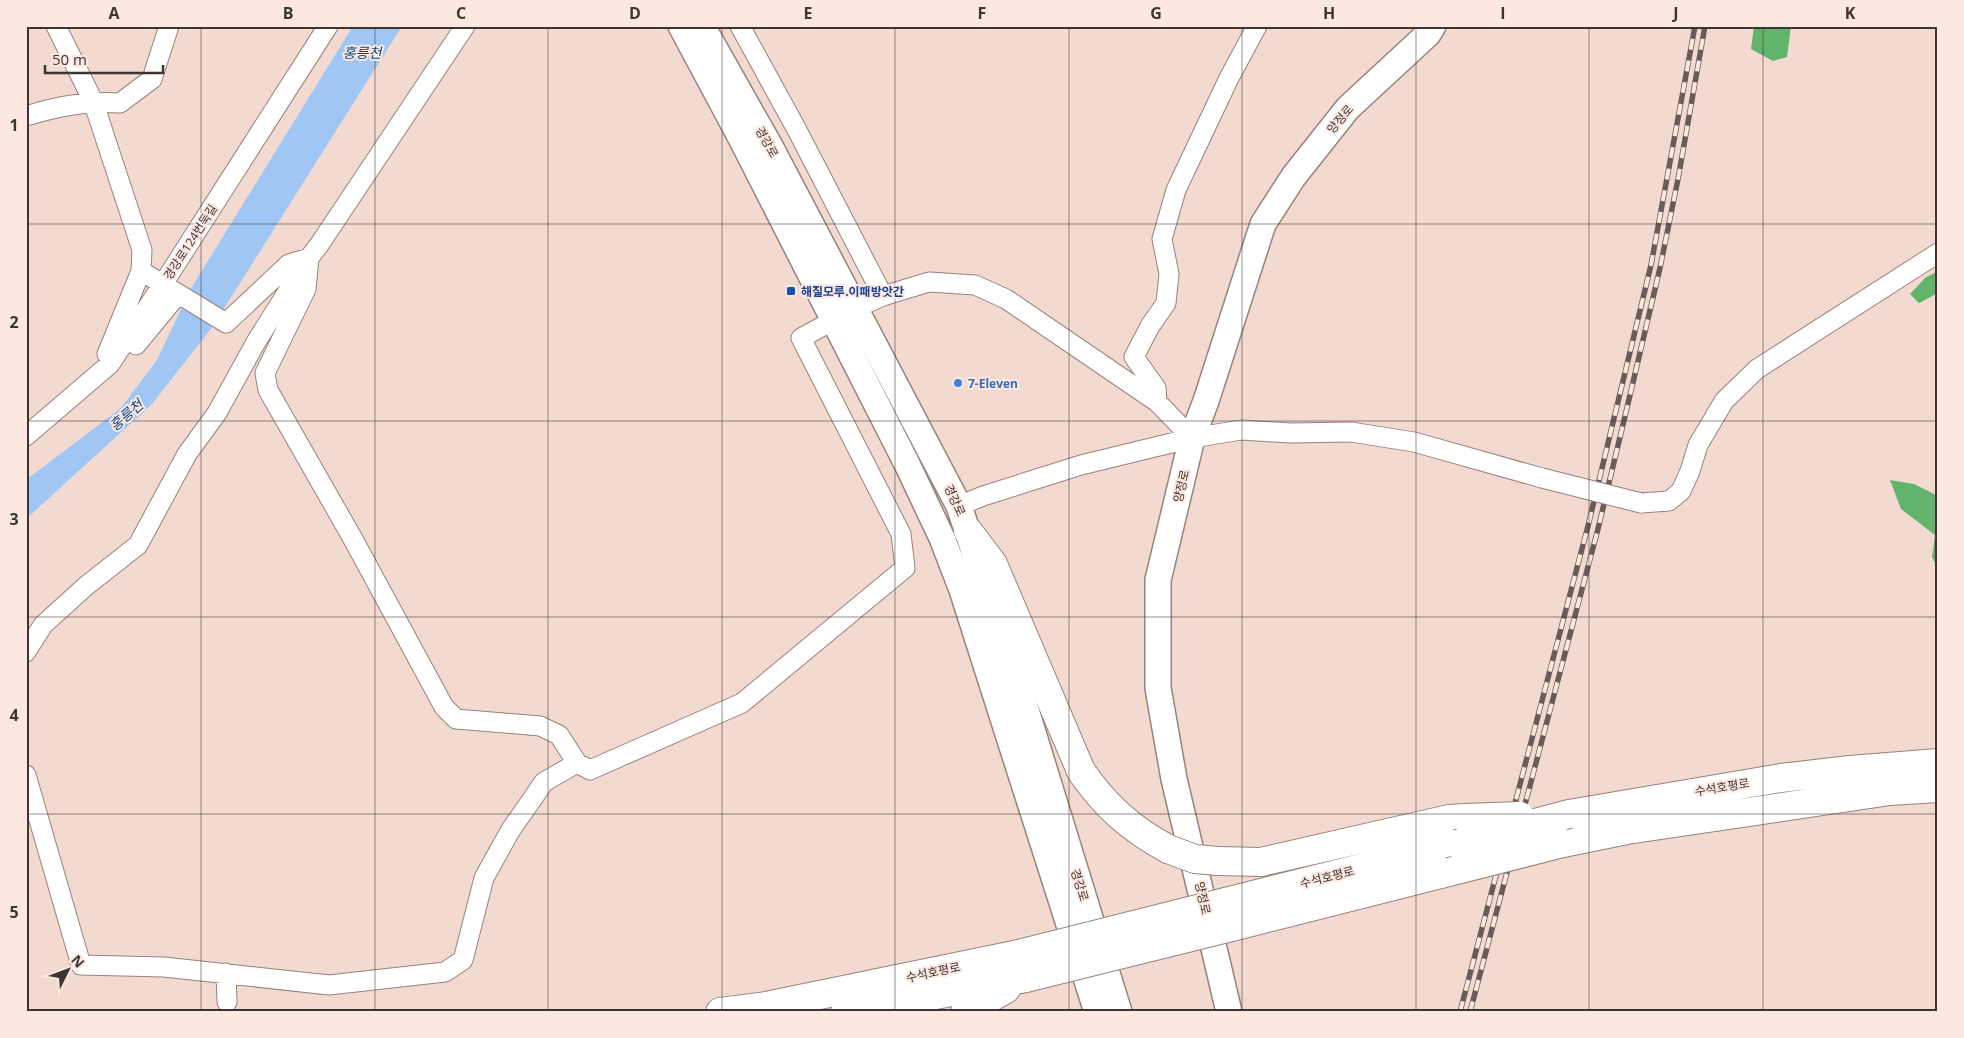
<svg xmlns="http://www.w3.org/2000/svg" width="1964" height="1038" font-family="'Open Sans','Noto Sans KR',sans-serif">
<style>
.forest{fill:#62b46d}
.water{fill:#a0c6f5}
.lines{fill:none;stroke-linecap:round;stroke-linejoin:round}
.minor-casing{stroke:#98827b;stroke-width:21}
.major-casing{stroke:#98827b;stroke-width:28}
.highway-casing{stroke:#98827b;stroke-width:30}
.minor{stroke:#fff;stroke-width:19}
.major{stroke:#fff;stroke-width:25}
.highway{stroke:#fff;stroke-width:28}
.rail-casing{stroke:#695c57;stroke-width:5.5}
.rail{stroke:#fce8e1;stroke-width:4;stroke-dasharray:11;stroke-linecap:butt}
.minor-bridge-casing{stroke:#98827b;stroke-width:21;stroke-linecap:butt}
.highway-bridge-casing{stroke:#98827b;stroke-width:30;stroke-linecap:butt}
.minor-bridge{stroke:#fff;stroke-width:19}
.highway-bridge{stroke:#fff;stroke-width:28}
.grid{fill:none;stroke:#3e3531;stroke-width:1;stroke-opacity:0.55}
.transit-dot{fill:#1a4fb4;stroke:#fce8e1;stroke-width:2}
.shop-dot{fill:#3f7fe0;stroke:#fce8e1;stroke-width:2}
.labels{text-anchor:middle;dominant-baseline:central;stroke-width:4;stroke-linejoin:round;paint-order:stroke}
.street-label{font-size:12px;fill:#3e3531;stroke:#fce8e1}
.transit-label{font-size:12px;font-weight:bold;fill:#164399;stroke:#fce8e1;text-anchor:start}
.shop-label{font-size:12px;font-weight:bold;fill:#366cbe;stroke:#fce8e1;text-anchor:start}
.water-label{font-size:14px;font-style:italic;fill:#004487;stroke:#fce8e1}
.neatline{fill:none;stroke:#3e3531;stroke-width:2}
.grid-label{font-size:16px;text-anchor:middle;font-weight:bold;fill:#3e3531}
</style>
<rect width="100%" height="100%" fill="#f2dad1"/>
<path class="forest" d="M1754,26H1791L1787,57L1773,61L1751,49Z
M1938,271V293L1919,303L1910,294L1925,278Z
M1890,480L1914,484L1938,496V569L1932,557L1935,535L1901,509Z"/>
<path class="water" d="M353,26H402L213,326L152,404L26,519V480L121,408L157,360L190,290Z"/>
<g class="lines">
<defs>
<path id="minor" d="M56,26L93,101L142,250L141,271L107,354
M740,26L797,130L883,296
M26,116C59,106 85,101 120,103L152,79L169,26
M309,258L306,289L265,373L268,390L353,539L444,707L456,719L540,726L559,735L577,763L590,770L742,703L905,568L901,534L801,338L856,308L883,296L929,282L975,285L1006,299L1157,402L1192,438
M141,271L226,323L289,264L309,258L319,245L465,26
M136,345L178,294
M1157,402L1156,388L1134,357L1150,326L1166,303L1169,274L1162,239L1176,190L1229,78L1257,26
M26,436L110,364L163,284L328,26
M1641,503L1669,501L1681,491L1690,471L1698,445L1724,401L1757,369L1938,253
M959,506L983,496L1081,465L1192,438L1241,430L1290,433L1351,432L1414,442L1542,478
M26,652L43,625L86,586L138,545L187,454L217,413L256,342L307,261
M26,775L81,965L164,967L329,985L445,972L463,960L484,878L510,831L544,782L577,763
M226,973L227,1002"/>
<path id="major" d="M681,26L742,140L908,466L942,538L962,590L1097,1012
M702,26L771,148L959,506L1014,671L1119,1012
M1229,1012L1174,779L1158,688V580L1192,438L1206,401L1263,224L1294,176L1348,108L1428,34L1433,26"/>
<path id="highway" d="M968,531L993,564L1081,771C1105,806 1131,829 1168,849
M1569,814L1781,778L1850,770L1938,763
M1563,843L1627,830L1890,791L1938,788
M1218,861L1261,862L1449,819L1465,818
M1225,902L1457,844
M1232,927L1449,872
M720,1012L766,1006L1019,954
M845,1012L1026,978
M965,1012L1006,989"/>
</defs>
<use href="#minor" class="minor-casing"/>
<use href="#major" class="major-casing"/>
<use href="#highway" class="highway-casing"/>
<use href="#minor" class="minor"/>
<use href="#major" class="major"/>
<use href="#highway" class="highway"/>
<defs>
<path id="rail" d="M1460,1012L1588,526L1651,265L1695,26
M1470,1012L1598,529L1626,412L1660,268L1678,179L1705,26"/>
</defs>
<use href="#rail" class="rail-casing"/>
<use href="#rail" class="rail"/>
<defs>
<path id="minor-bridge" d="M1542,478L1641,503"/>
<path id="highway-bridge" d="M1465,818L1520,816
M1457,844L1569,814
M1168,849L1195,859L1218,861
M1449,872L1563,843
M1019,954L1225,902
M1026,978L1232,927"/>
</defs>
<use href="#minor-bridge" class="minor-bridge-casing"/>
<use href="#highway-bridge" class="highway-bridge-casing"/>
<use href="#minor-bridge" class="minor-bridge"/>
<use href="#highway-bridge" class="highway-bridge"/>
</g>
<path class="grid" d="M201,26V1012M375,26V1012M548,26V1012M722,26V1012M895,26V1012M1069,26V1012M1242,26V1012M1416,26V1012M1589,26V1012M1763,26V1012M26,224H1938M26,421H1938M26,617H1938M26,814H1938"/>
<rect class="transit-dot" x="786" y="286" width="10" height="10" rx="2.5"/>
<circle class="shop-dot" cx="958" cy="383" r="5"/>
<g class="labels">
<g class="street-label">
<text transform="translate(1340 119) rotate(-50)">양정로</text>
<text transform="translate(767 142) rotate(61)">경강로</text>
<text transform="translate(190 242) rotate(-57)">경강로124번둑길</text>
<text transform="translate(1181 486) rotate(-77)">양정로</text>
<text transform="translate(955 500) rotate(65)">경강로</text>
<text transform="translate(1722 787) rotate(-9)">수석호평로</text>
<text transform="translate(1327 877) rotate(-14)">수석호평로</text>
<text transform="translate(1080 885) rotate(73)">경강로</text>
<text transform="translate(1203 898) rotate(77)">양정로</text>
<text transform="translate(933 972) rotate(-12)">수석호평로</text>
</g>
<g class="transit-label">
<text x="801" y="291">해질모루.이패방앗간</text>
</g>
<g class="shop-label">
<text x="968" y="383">7-Eleven</text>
</g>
<g class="water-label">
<text x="362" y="52">홍릉천</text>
<text transform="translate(126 415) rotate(-41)">홍릉천</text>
</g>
</g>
<rect width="1964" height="1038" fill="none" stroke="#fce8e1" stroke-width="55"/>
<g transform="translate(68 970) rotate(48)" stroke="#fce8e1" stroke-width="4" paint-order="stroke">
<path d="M0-4L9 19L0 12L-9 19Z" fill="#3e3531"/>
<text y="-8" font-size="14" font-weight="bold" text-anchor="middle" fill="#3e3531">N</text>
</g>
<path d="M45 65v8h118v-8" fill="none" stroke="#3e3531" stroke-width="2.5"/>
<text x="52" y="65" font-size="15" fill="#3e3531" stroke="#fce8e1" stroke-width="4" paint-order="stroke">50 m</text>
<rect x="28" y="28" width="1908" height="982" class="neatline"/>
<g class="grid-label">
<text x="114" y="19">A</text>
<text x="288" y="19">B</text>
<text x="461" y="19">C</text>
<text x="635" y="19">D</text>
<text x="808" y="19">E</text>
<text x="982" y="19">F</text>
<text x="1156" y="19">G</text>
<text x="1329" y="19">H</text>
<text x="1503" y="19">I</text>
<text x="1676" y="19">J</text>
<text x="1850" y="19">K</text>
<text x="14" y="131">1</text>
<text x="14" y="328">2</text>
<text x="14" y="525">3</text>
<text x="14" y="721">4</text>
<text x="14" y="918">5</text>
</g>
</svg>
